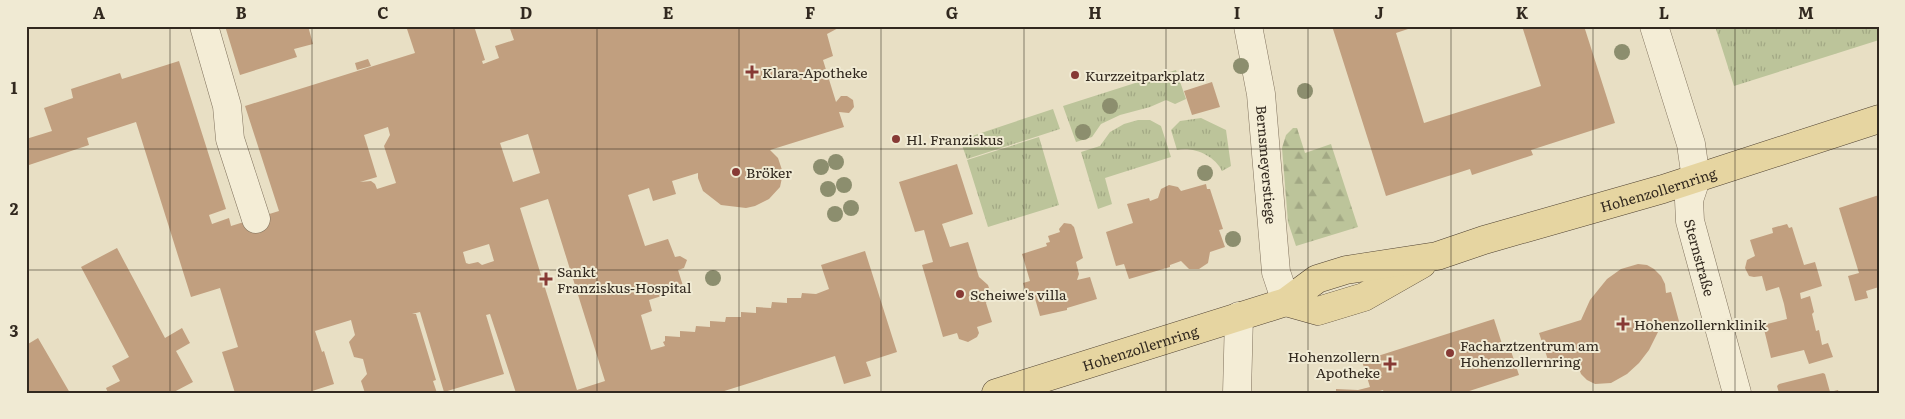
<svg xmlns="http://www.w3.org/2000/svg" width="1905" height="419" font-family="Literata,serif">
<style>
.grass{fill:url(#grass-tufts)}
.forest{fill:url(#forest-firs)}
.building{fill:#c19f7f;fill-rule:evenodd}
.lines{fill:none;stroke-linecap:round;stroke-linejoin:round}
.minor-casing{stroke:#80725d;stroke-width:29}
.major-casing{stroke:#4e4031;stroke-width:29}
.minor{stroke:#f4edd6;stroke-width:28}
.major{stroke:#e6d5a1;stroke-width:28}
.tree{fill:#8c8e6e}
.grid{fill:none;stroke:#32291f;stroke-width:1;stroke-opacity:0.55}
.poi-dot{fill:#873a35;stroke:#f0ead3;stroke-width:2}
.labels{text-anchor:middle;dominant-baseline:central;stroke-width:4;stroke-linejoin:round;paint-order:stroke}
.poi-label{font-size:14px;fill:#32291f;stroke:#f0ead3;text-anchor:start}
.street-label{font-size:14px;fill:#32291f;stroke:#f0ead3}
.neatline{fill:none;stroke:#32291f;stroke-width:2}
.grid-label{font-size:16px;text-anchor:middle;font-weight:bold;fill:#32291f}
</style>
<defs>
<pattern id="grass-tufts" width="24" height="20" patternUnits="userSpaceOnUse" patternTransform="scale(1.25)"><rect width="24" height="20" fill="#bcc49a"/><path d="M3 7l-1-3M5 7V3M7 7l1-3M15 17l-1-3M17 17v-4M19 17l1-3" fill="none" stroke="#a2a884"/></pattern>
<pattern id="forest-firs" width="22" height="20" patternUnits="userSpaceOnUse" patternTransform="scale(1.25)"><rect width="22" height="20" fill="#bcc49a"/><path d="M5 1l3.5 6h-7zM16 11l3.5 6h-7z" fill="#a2a884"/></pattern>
</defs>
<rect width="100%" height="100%" fill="#e8dfc4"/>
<path class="grass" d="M1715,26H1879V40L1734,86Z
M1176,70L1186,99L1175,104L1166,100L1150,107L1120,115L1101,124L1092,137L1076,142L1063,106Z
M1053,109L1060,129L967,159L960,140Z
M1201,118L1226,130L1231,166L1222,171C1215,156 1193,146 1177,150L1171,130L1180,121Z
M1138,120H1150L1161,126L1171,157L1105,178L1112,204L1098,209L1081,152L1100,146L1110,132L1124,124Z
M1039,137L1059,205L988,227L967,160Z"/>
<path class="forest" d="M1293,128H1297L1305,153L1331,144L1358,227L1296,246L1288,222L1282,148L1286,135Z"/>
<path class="building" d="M225,26H308L313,44L294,49L297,57L240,75Z
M406,26H474L485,60L482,61L483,64L499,58L495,46L514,40L509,26H842L827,34L833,56L823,60L836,102L841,96H847L853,100L854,107L849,113L839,112L844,127L770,150L778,158L783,173L780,187L769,199L755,206L746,208L721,205L703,191L698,178V173L672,181L676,194L653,201L649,188L628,195L645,246L668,239L675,257L680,256L687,260L684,268L678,270L684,289L649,300L652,311L641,315L651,350L665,346L663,342L665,341V336L680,337V331L695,332L696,326L710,327V321L725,322L726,317H741V312L756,313V307L771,308L772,302L787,303V298H801L802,293L816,294L829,289L821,265L865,251L897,352L866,362L871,376L844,384L835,356L718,393H516L490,314L486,315L504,374L444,392L420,312L412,314H416L436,380L433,381L437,393H365L361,381L367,374L363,359L354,357L349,342L355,335L351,320L315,331L322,352L324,351L334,384L306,393H235L222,352L238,347L220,288L191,297L136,122L87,138L89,145L26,166V139L52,131L44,108L73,98L71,89L120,73L122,79L179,61L226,209L209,215L212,224L229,218L231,226L279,211L245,106L415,53ZM388,127L390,135L384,146L396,183L377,189L375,184L371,181L360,182L377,177L364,135ZM528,134L540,173L513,182L500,143ZM548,199L605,381L577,390L520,208ZM489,244L494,261L482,265L478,262L469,264L466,263L463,252Z
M1332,26H1417L1396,33L1424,123L1541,86L1522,26H1584L1615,123L1531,150L1533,155L1472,175L1470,169L1386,196Z
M368,59L371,66L357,70L355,63Z
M1212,82L1220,107L1192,115L1184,91Z
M957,164L973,214L942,224L950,247L968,242L979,277L988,285L990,291L986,303L992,322L977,327L979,333L977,337L968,342L959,339L957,333L943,337L922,265L933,262L924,230L915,232L899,182Z
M1206,184L1207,189H1210L1223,229L1219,230L1225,247L1210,252L1208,263L1199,269H1189L1181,261L1170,265V267L1129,279L1124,264L1116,266L1106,232L1133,223L1127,204L1149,198L1150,201L1158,198L1161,189L1169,185L1178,187L1181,191Z
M1879,195V287L1866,291L1868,298L1855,301L1848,276L1859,273L1839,208Z
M1064,223L1071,224L1074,227L1083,258L1076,262L1079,274L1077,280L1090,277L1097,299L1067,308V310L1040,316L1034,295L1027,297L1023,283L1030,281L1022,254L1047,246L1046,243L1050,242L1048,236L1060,232L1059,229Z
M1787,224L1789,228L1792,227L1804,265L1815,262L1822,286L1800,293L1801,299L1810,296L1814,312L1812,314L1816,331L1819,330L1822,345L1828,343L1833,357L1809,364L1804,350L1771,358L1763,325L1787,319L1784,304L1779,287L1766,291L1762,276L1754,277L1749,276L1745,268L1747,260L1755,256L1750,240L1773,233L1772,228Z
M117,248L165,338L182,328L190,343L176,351L193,382L172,393H108L106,388L120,381L112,366L129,357L81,267Z
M1638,264L1647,265L1654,269L1661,276L1665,284L1666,293L1671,292L1680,325L1658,332L1649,350L1639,363L1627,374L1611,383L1595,384L1587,380L1581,374L1575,358L1550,366L1539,333L1581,320L1590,300L1607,279L1621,269Z
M1494,319L1502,344L1508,342L1519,375L1463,393H1384L1383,390L1373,393H1336V389L1358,390L1370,387L1362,361Z
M38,338L70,393H26V341L28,344Z
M1823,373L1825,374L1830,392L1838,390L1839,393H1779L1777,386L1779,384Z"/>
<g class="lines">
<defs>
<g id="minor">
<path d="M204,26L227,106L230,139L256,219"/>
<path id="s1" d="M1248,26L1261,94L1276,272L1286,302"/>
<path id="s2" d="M1654,26L1691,144L1696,179L1689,200L1690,221L1737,393"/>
<path d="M1237,393L1239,316"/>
</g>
<g id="major">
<path d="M1286,302L1318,311L1364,297L1422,264"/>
<path id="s3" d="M996,393L1286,302L1317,279L1346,270L1437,256L1484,240L1663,189L1879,119"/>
</g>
</defs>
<use href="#minor" class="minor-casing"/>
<use href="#major" class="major-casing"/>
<use href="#minor" class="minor"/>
<use href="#major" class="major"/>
</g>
<g class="tree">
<circle cx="1622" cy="52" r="8"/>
<circle cx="1241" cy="66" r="8"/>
<circle cx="1305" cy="91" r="8"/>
<circle cx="1110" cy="106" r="8"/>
<circle cx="1083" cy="132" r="8"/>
<circle cx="836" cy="162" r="8"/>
<circle cx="821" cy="167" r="8"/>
<circle cx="1205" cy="173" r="8"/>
<circle cx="844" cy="185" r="8"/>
<circle cx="828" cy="189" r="8"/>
<circle cx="851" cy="208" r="8"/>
<circle cx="835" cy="214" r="8"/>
<circle cx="1233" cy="239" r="8"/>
<circle cx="713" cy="278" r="8"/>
</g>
<path class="grid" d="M170,26V393M312,26V393M454,26V393M597,26V393M739,26V393M881,26V393M1024,26V393M1166,26V393M1308,26V393M1451,26V393M1593,26V393M1735,26V393M26,149H1879M26,270H1879"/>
<g class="poi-dot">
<path d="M749.5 64.5h5v5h5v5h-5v5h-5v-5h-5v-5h5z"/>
<circle cx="1075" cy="75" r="5"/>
<circle cx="896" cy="139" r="5"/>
<circle cx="736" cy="172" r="5"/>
<path d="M543.5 271.5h5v5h5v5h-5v5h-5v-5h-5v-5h5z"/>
<circle cx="960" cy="294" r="5"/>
<path d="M1620.5 316.5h5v5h5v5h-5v5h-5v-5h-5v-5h5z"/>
<circle cx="1450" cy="353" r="5"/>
<path d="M1387.5 356.5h5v5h5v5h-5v5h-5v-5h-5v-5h5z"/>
</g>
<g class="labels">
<g class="poi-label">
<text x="762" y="72">Klara-Apotheke</text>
<text x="1085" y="75">Kurzzeitparkplatz</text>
<text x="906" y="139">Hl. Franziskus</text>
<text x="746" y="172">Bröker</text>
<text x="557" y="271">Sankt<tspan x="557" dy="16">Franziskus-Hospital</tspan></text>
<text x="970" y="294">Scheiwe's villa</text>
<text x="1634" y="324">Hohenzollernklinik</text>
<text x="1460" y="345">Facharztzentrum am<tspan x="1460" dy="16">Hohenzollernring</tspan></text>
<text x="1380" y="356" text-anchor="end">Hohenzollern<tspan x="1380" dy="16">Apotheke</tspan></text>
</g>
<g class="street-label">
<text stroke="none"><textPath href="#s1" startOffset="140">Bernsmeyerstiege</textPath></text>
<text stroke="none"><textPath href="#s3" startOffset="696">Hohenzollernring</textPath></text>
<text stroke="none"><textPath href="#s2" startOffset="240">Sternstraße</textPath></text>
<text stroke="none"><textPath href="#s3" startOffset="151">Hohenzollernring</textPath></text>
</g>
</g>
<rect width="1905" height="419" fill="none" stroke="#f0ead3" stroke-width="55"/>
<rect x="28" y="28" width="1850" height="364" class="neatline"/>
<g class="grid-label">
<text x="99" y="19">A</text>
<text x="241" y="19">B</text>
<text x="383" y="19">C</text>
<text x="526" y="19">D</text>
<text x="668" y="19">E</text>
<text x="810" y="19">F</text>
<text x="952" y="19">G</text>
<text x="1095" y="19">H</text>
<text x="1237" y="19">I</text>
<text x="1379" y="19">J</text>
<text x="1522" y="19">K</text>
<text x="1664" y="19">L</text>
<text x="1806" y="19">M</text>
<text x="14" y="94">1</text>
<text x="14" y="215">2</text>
<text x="14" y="337">3</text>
</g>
</svg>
